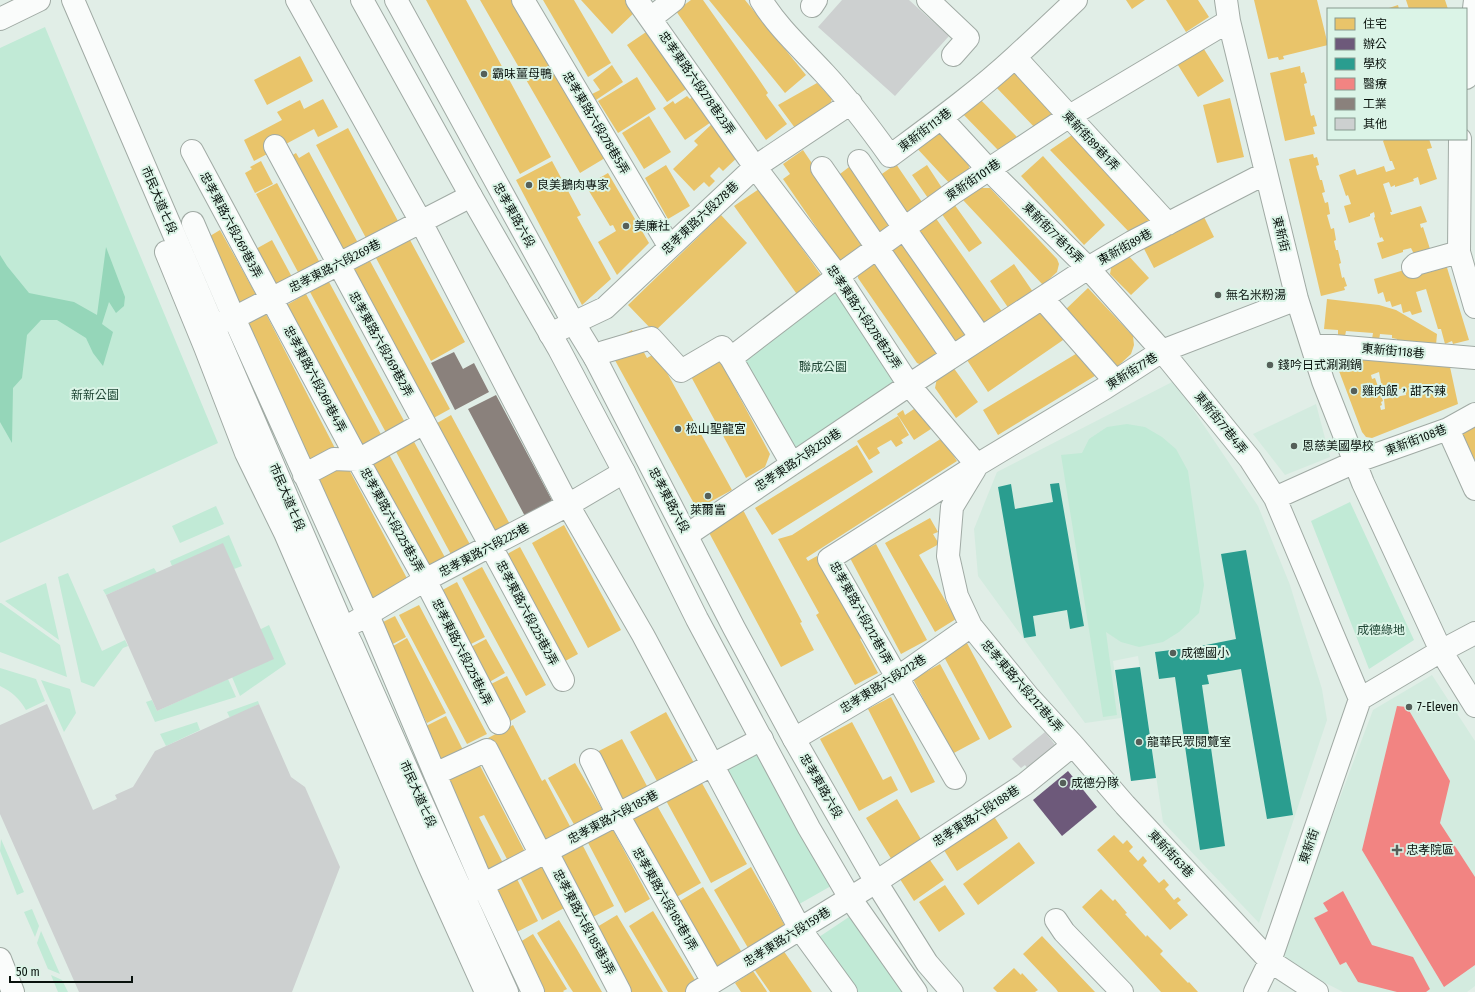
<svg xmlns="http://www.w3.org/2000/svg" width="1475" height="992" font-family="'Fira Sans Condensed','Noto Sans TC',sans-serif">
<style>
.built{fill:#d3ebdf}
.green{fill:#c1ead6}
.water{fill:#95d6b9}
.homes{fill:#e9c46a;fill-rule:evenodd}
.offices{fill:#6d597a}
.schools{fill:#2a9d8f}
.health{fill:#f28482}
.industry{fill:#8a817c}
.building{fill:#cdd0d0}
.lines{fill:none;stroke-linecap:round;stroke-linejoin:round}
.minor-casing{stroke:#a0aaa4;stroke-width:24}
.major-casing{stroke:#a0aaa4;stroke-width:24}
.minor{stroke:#fafcfb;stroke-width:22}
.major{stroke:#fafcfb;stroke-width:22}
.poi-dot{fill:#555f59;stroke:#dbf4e7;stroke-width:1.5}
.labels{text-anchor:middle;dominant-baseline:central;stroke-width:4;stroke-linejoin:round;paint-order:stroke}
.poi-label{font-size:12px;fill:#09120d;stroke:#dbf4e7;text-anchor:start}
.street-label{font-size:12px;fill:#09120d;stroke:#dbf4e7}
.park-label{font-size:12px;fill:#1f4534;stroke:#dbf4e7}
</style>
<rect width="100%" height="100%" fill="#e1eee7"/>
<path class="built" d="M1174,381L1258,506L1290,585L1322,689L1327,720L1259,923L1163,822L1138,656L1113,661L1121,718L1085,723L978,576L974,529L997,472Z
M1316,404L1330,457L1285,475L1253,434Z
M1432,675L1475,741V986L1467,992H1343L1279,959L1373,710Z"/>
<path class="green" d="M45,27L218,443L0,543V48Z
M838,288L904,380L791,452L739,360Z
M1127,424L1145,427L1162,437L1176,449L1188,471L1204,585L1199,613L1179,632L1163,642L1139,647L1121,642L1106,632L1117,715L1103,717L1061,455L1082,453L1089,439L1107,427Z
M1350,502L1414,640L1369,669L1311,521Z
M216,506L224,524L180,543L172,526Z
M229,535L242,566L234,569L172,566L170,561Z
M154,568L157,573L106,595L103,590Z
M68,573L102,651L125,640L128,646L123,648L94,687L81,682L58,577Z
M46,583L59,640L5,601Z
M0,603H1L60,645L67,677L0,652Z
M269,625L286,664L240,696L232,677L261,629Z
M0,668L36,679L45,701L26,710C19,698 12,692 0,686Z
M228,679L236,697L155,722L146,702L152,700L157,711Z
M41,680L70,689L76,713L64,732Z
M258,701L259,704L230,718L227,712Z
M197,722L200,730L166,746L160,734Z
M755,751L831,886L794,907L715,771Z
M1,839L24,892L17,895L0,851Z
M32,909L39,926L35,937L24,912Z
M849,917L906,992H849L810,943Z
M41,931L60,974L48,969L37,943Z
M51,975L62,980L68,992H58Z"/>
<path class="water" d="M106,247L125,297L124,306L116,313L109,302L102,324L113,332L103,366L93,353L86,338L57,320H41L27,335L22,378L13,388L12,443L0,422V255L7,266L29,293L74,302L97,315Z"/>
<path class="homes" d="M426,0H466L551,157L520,174Z
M480,0H513L605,158L580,173Z
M543,0H574L611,63L588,77Z
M581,0H628L637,10L612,34Z
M691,0H703L758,78L768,93L766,95L787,124L766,140L676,11Z
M709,0H745L806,75L785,93Z
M1126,0H1145L1132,9Z
M1166,0H1198L1209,17L1186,32Z
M1254,0H1317L1328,45L1283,56L1284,59L1279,60L1278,57L1268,59Z
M1406,0H1445L1448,9H1409Z
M1398,5L1399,9H1386Z
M652,28L692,85L667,102L627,45Z
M1202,46L1224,81L1198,97L1176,62Z
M300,56L313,81L267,105L254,80Z
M612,65L623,82L596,100L592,94L600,90L593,80Z
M1300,66L1301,73L1304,72L1307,83L1304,84L1311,116L1314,115L1317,126L1313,127L1315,134L1285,141L1270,73Z
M1011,69L1033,92L1058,120L1037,130L994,85Z
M637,77L656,109L618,133L598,101Z
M817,83L832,99L828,110L795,128L778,105Z
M699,92L717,118L685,140L663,108L673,101L675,104L687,96L690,99Z
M976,95L1019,139L1005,150L997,149L960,111Z
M1230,98L1244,157L1217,163L1203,105Z
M323,99L338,127L318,137L314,129L254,161L244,140L282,120L277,112L300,100L304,109Z
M649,116L671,152L644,169L622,133Z
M714,122L740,155L723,171L719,167L710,176L715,181L709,187L704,182L694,191L673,169L698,145L694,141Z
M934,125L968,162L970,172L952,186L913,144Z
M348,128L398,221L366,238L316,145Z
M1072,135L1153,220L1132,235L1050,150Z
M1385,139H1429L1432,148L1427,149L1437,179L1420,185L1418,177L1413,179L1414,181L1395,187V185L1391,187L1389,182L1383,184L1392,212H1390L1391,215L1421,206L1427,222L1420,224L1421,228L1423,227L1430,249L1414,254L1411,248L1403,250V252L1382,259L1377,243L1384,241L1382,237L1380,238L1374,218L1375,217L1374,212L1370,214V216L1349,223L1344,206L1351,204L1348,195L1346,196L1339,175L1355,169L1357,175L1384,166L1386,172L1395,169L1392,161H1390L1383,141Z
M803,150L867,245L846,259H838L783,179L790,174L783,164Z
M309,152L358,243L336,254L286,159L296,153L299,158Z
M1313,154L1314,158L1317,157L1319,165L1316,166L1320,180H1322L1325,192L1322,193L1325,203L1328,202L1330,214L1327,215L1331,229L1334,228L1336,240L1334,241L1336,250H1338L1341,263L1339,264L1342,278L1344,277L1347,286L1344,287L1345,290L1321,296L1289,159Z
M1043,156L1105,225L1084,245L1021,176Z
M261,161L273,184L255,193L245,173L252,169L250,167Z
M552,161L581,215L577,217L611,279L582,305L516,180Z
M853,164L896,225L879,237L836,177Z
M896,164L924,205L907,217L879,176Z
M666,165L690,206L668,219L645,178Z
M927,165L944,191L930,201L912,175Z
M608,173L649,243L617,275L598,242L616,231L613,225L610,226L586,186Z
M277,183L320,263L299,274L256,194Z
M977,188H990L1057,259L1059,264L1057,272L1043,285L963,200Z
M759,189L824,279L799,297L734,206Z
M954,204L982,243L969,252L941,213Z
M1202,213L1214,237L1154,268L1142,245Z
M721,215L747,243L654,332L628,305Z
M935,217L1003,313L985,326L918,230Z
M220,230L258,298L236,310L200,242Z
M906,238L972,333L952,347L886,252Z
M272,240L292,277L274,287L254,250Z
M410,240L465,342L431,361L376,258Z
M1126,253L1149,278L1131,295L1110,274L1112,263Z
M877,257L944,354L926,367L917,363L858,278V270Z
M1438,260L1445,261L1469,340L1453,344L1452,341L1445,344L1441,329H1438L1426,289L1416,292L1422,312L1412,315L1410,311L1403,313L1401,304L1392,307L1390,301L1386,302L1383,292L1378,294L1374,279Z
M370,261L450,409L430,420L349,272Z
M1014,264L1033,292L1009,309L990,281Z
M329,282L409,430L390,440L310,292Z
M1088,288L1133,336L1134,345L1131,354L1117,367L1064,311Z
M306,294L384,440L363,451L285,306Z
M1327,299L1379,305L1396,310L1437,334L1436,345L1397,342V339L1392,338V335L1380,334L1379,340L1372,339L1373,333L1346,331L1345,336L1338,335V330L1324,329Z
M1042,303L1066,338L988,392L965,357Z
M266,314L340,458L312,473L238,329Z
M632,330L647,358L656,353L732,490L697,509L606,344Z
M1089,346L1103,371L998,435L983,410Z
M717,355L770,454L765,467L746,478L688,371Z
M1353,357L1450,367L1458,404L1372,438L1366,437L1362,432L1339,371V366L1343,360ZM1379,372L1383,393L1405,388L1406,395L1384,399L1385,409L1381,410L1380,406L1382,405L1381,402L1383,401L1375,378L1372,379L1371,375Z
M953,367L978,402L956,418L935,388L937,378Z
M920,405L934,427L914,440L897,414L903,410L905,415Z
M451,415L513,530L494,541L432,426Z
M898,416L909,435L901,440L903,443L896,447L891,440L877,448L880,453L869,460L857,441Z
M1475,420V459L1465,463L1450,431Z
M412,438L473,550L454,560L394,448Z
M942,438L957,461L806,558L808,561L817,556L863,637L860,639L878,673L855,685L816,615L819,613L778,539L792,535Z
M384,445L448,563L429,574L365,456Z
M857,445L873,472L772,535L755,508Z
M345,462L410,584L372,605L313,479Z
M742,508L802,622L800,623L814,650L781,667L706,527Z
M930,518L938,532L933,534L939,544L919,555L956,619L935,632L885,543Z
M564,525L621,630L588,648L532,543Z
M876,544L927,640L901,654L850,558Z
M520,547L578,654L558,665L500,558Z
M482,567L546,685L526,696L462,578Z
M457,582L485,637L465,647L437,593Z
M419,605L487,734L467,744L399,615Z
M395,616L406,637L387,647L379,624Z
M407,638L446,713L427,723L388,649Z
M486,639L505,673L486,684L467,649Z
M967,643L1012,727L989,740L943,655Z
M940,664L980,739L952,754L913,679Z
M507,676L526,712L507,723L487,686Z
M891,697L935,782L911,793L868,709Z
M666,712L694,763L658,783L630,732Z
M446,716L463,750L442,761L424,727Z
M852,722L883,780L891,776L898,790L859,811L820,739Z
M513,725L542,781L545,779L572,830L542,841L488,738Z
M622,739L648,788L623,800L619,799L595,753Z
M477,760L526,854L509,863L484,815L479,817L504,865L488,873L443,778Z
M575,763L602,809L601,814L576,828L548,778Z
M698,776L747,864L711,883L663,795Z
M897,799L922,841L892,860L866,818Z
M655,802L701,883L673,899L630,823L631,814Z
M993,815L1008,838L957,871L942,847Z
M612,828L650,899L625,913L586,839Z
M1114,835L1123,844L1127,840L1133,847L1129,851L1138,861L1143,856L1147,861L1143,865L1159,883L1164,879L1169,885L1165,889L1174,900L1178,897L1181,900L1177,903L1188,915L1170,930L1097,850Z
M1019,842L1035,863L978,905L963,884Z
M582,844L614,906L589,919L560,864L562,855Z
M927,856L944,880L914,901L898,876Z
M544,864L566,907L542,920L520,877Z
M751,867L788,931L751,953L714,890Z
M516,877L538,921L513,934L491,890Z
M945,885L965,914L939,932L919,902Z
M703,887L744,956L717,973L675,904Z
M1101,889L1113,901L1115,899L1127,913L1125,914L1146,937L1147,935L1163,951L1160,954L1188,983L1189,982L1198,992H1161L1082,907Z
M653,911L698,985L685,992H668L629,926Z
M617,915L663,992H629L592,930Z
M559,920L575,946L602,992H573L569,986L537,933Z
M533,934L567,989L563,991L564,992H540L512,947Z
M1042,936L1075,971L1095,992H1058L1056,989L1023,954Z
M783,950L812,992H770L754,969Z
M1014,968L1021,975L1022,973L1038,990L1035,992H997L993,988Z
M753,971L766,990L767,992H741L735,983Z"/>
<path class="offices" d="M1068,771L1097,807L1062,836L1033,800Z"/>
<path class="schools" d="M1059,483L1084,626L1070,629L1067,610L1033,616L1036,636L1024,638L998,487L1011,484L1015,509L1053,502L1050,484Z
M1246,550L1293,815L1267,819L1241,669L1207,675L1209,684L1202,685L1225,846L1200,850L1175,677L1159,679L1155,652L1196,647L1236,639L1221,554Z
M1140,667L1156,778L1131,781L1115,670Z"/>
<path class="health" d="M1397,706L1407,707L1450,781L1440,823L1475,877V965L1444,987L1362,850Z
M1343,891L1372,945L1413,957L1430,989L1426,992H1397L1358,982L1346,962L1340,965L1314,918L1328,911L1323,903Z"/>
<path class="industry" d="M454,352L463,369L474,363L489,392L455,410L431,363Z
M496,395L555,506L527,520L468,409Z"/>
<path class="building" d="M842,0H909L949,36L895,96L818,27Z
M223,543L274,659L157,711L106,595Z
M47,704L93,810L117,799L115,795L133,787L155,751L259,704L291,777L305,787L340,867L292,992H79L0,814V725Z
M1045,732L1060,751L1032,774L1025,765L1021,768L1012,759Z"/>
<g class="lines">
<defs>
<path id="minor" d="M73,0L343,627L352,645L413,783L507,992
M297,0L421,222L568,505L643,635L800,929L846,992
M523,0L669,246
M637,0L755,167L838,276L909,385L977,465
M761,0C778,28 803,50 825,74C849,100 870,128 890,156C933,124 976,93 1015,57C1036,38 1056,19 1076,0
M928,0L968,38L953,55
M1226,0L1229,21L1297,299L1323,381L1363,483L1441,651L1475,706
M812,6L816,0
M651,18L674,0
M0,19L39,0
M1015,57L1168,224
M1466,78L1475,0
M941,118L988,169L1088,268L1162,351L1250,459L1275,498L1360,699
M1460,139L1459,252L1475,307
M275,146L563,680
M192,151L358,460L425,580L499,723
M859,161L904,228L981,338
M822,168L952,356
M193,223L234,318L368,615L435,774L483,885L533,992
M166,252L205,347L246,453L285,533L430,868L486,992
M1413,267L1416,264L1459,252
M1042,298L1115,381
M220,323L234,318L471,196
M550,334L605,308L755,167L851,103
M1312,346H1334L1475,358
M595,358L604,352L651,338L681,371L722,347L731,358L792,464
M731,358L838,276L953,193L1068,117L1229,21
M1448,429L1475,489
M975,469L952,507L948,556L957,596L971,626L1028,696L1073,745L1125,805L1270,961L1317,992
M304,475L334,459L358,460L424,423
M1275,498L1355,462L1448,429L1475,414
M687,535L909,385L1088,268L1132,242L1266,173
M355,622L425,580L568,505L624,472
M794,739L897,678L971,626
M591,760L618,815L713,982
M435,774L487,750L541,855
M955,778L829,559L977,465L1105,388L1162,351L1297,299
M547,852L620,992
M471,891L762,739
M1056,920L1064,932L1122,992
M0,959L13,992
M697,992L876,882L1025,784L1073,745
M1255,992L1270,961L1360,699L1441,651L1475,633"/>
<path id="major" d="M362,0L471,196L559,349L624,472L697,619L809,828L850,898L916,992
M396,0L573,322L595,358L734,628L794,739L876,882L927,963L952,992"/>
</defs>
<use href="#minor" class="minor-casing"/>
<use href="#major" class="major-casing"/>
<use href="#minor" class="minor"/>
<use href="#major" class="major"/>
</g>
<g class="poi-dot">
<circle cx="484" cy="74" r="4"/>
<circle cx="529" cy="185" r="4"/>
<circle cx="626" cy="226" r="4"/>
<circle cx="1218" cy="295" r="4"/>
<circle cx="1270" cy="365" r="4"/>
<circle cx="1354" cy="391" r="4"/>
<circle cx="678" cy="429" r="4"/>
<circle cx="1294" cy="446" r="4"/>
<circle cx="708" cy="496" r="4"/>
<circle cx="1173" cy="653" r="4"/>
<circle cx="1409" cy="707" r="4"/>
<circle cx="1139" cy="742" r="4"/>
<circle cx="1063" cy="783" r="4"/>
<path d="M1395 844h4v4h4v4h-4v4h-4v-4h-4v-4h4z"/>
</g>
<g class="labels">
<g class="poi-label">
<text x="492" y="74">霸味薑母鴨</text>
<text x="537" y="185">良美鵝肉專家</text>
<text x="634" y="226">美廉社</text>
<text x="1226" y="295">無名米粉湯</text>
<text x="1278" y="365">錢吟日式涮涮鍋</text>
<text x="1362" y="391">雞肉飯，甜不辣</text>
<text x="686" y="429">松山聖龍宮</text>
<text x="1302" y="446">恩慈美國學校</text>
<text x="708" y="510" text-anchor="middle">萊爾富</text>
<text x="1181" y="653">成德國小</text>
<text x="1417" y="707">7-Eleven</text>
<text x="1147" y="742">龍華民眾閱覽室</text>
<text x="1071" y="783">成德分隊</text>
<text x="1406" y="850">忠孝院區</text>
</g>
<g class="street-label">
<text transform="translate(697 83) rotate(55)">忠孝東路六段278巷23弄</text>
<text transform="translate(596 123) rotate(59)">忠孝東路六段278巷5弄</text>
<text transform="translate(925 130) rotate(-37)">東新街113巷</text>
<text transform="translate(1091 141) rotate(47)">東新街89巷1弄</text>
<text transform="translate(973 180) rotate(-34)">東新街101巷</text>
<text transform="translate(159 200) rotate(67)">市民大道七段</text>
<text transform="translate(514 215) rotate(61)">忠孝東路六段</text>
<text transform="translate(700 218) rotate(-43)">忠孝東路六段278巷</text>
<text transform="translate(231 225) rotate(62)">忠孝東路六段269巷3弄</text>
<text transform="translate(1053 233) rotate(45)">東新街77巷15弄</text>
<text transform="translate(1281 234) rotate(76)">東新街</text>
<text transform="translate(1125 247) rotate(-29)">東新街89巷</text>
<text transform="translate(335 266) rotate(-27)">忠孝東路六段269巷</text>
<text transform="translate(864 317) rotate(56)">忠孝東路六段278巷22弄</text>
<text transform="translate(381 344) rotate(61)">忠孝東路六段269巷2弄</text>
<text transform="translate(1393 351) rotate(5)">東新街118巷</text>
<text transform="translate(1132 371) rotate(-32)">東新街77巷</text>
<text transform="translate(315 379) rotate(62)">忠孝東路六段269巷4弄</text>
<text transform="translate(1221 423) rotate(51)">東新街77巷4弄</text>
<text transform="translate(1416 440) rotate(-21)">東新街108巷</text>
<text transform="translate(798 460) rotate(-34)">忠孝東路六段250巷</text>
<text transform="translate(287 497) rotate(67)">市民大道七段</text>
<text transform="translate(669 500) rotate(62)">忠孝東路六段</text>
<text transform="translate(392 520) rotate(61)">忠孝東路六段225巷3弄</text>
<text transform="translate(484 550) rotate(-28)">忠孝東路六段225巷</text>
<text transform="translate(527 613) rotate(62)">忠孝東路六段225巷2弄</text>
<text transform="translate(861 613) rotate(61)">忠孝東路六段212巷1弄</text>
<text transform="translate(462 652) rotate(63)">忠孝東路六段225巷4弄</text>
<text transform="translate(883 684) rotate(-32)">忠孝東路六段212巷</text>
<text transform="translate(1022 686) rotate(49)">忠孝東路六段212巷4弄</text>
<text transform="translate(821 786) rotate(60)">忠孝東路六段</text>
<text transform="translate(418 794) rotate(66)">市民大道七段</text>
<text transform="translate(976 816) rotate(-33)">忠孝東路六段188巷</text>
<text transform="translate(613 817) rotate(-28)">忠孝東路六段185巷</text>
<text transform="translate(1309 846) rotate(-71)">東新街</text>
<text transform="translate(1171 854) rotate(47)">東新街63巷</text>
<text transform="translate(665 899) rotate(60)">忠孝東路六段185巷1弄</text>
<text transform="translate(584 922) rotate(62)">忠孝東路六段185巷3弄</text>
<text transform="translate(787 937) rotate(-32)">忠孝東路六段159巷</text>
</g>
<g class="park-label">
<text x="823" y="367">聯成公園</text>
<text x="95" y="395">新新公園</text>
<text x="1381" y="630">成德綠地</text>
</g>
</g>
<rect x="1327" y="8" width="140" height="132" fill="#dbf4e7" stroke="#879a90"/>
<rect x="1335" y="18" width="20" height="12" fill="#e9c46a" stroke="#879a90"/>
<text x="1363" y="28" font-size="12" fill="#09120d">住宅</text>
<rect x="1335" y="38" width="20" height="12" fill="#6d597a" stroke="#879a90"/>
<text x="1363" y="48" font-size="12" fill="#09120d">辦公</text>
<rect x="1335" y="58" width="20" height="12" fill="#2a9d8f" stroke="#879a90"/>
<text x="1363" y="68" font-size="12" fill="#09120d">學校</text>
<rect x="1335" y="78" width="20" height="12" fill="#f28482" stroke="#879a90"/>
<text x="1363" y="88" font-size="12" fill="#09120d">醫療</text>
<rect x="1335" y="98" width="20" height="12" fill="#8a817c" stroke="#879a90"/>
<text x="1363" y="108" font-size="12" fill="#09120d">工業</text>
<rect x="1335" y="118" width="20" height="12" fill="#cdd0d0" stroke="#879a90"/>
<text x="1363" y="128" font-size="12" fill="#09120d">其他</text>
<path d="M10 976v6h122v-6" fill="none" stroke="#09120d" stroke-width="2"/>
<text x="16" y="976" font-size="12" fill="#09120d" stroke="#dbf4e7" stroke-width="3" paint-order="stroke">50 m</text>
</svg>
